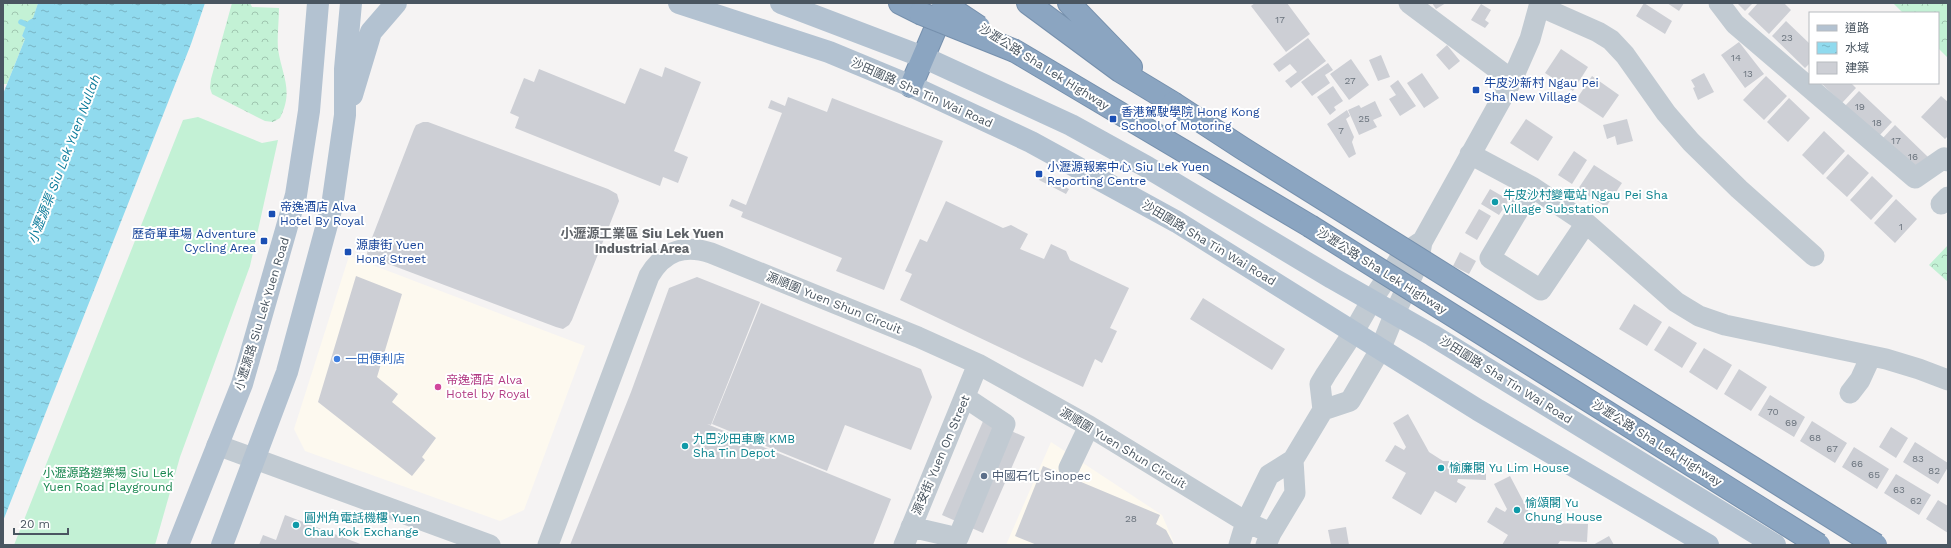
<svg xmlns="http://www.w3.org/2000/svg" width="1951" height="548" font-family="'Work Sans','Noto Sans TC',sans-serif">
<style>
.commercial{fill:#fdf9ef}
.forest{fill:url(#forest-crowns)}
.pitch{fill:#c3f1d5}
.water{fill:url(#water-ripples)}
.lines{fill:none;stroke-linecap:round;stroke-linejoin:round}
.stream{stroke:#90daee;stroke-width:5.5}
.building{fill:#cdcfd5}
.highway-casing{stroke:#7690ad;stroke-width:24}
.minor{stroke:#c1cad2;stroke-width:21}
.major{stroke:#b3c2d1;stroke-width:22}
.highway{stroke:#8ba5c1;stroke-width:22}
.highway-bridge-casing{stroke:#7690ad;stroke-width:24;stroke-linecap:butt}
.highway-bridge{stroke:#8ba5c1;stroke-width:22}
.transit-dot{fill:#1a4fb4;stroke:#fff;stroke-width:1.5}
.culture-dot{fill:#0f9aa8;stroke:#fff;stroke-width:1.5}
.shop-dot{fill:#3f7fe0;stroke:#fff;stroke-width:1.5}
.hotel-dot{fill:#d1479c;stroke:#fff;stroke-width:1.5}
.service-dot{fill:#5c6f8a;stroke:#fff;stroke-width:1.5}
.labels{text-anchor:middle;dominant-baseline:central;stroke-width:4;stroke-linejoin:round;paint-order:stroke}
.number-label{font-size:10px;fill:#6b747e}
.street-label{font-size:12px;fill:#4a5661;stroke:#fff}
.transit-label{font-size:12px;fill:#164399;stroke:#fff;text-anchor:start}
.culture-label{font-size:12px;fill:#0d838f;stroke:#fff;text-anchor:start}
.shop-label{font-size:12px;fill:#366cbe;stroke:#fff;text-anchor:start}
.hotel-label{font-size:12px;fill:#b23c85;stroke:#fff;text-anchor:start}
.park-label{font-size:12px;fill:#17864f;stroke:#fff}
.service-label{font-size:12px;fill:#4e5e75;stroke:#fff;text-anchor:start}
.water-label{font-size:13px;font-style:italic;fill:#0c7c9b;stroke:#fff}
.neighbourhood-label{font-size:13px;font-weight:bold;fill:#5f6368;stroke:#fff}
</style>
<defs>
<pattern id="forest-crowns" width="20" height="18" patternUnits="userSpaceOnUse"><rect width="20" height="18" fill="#c3f1d5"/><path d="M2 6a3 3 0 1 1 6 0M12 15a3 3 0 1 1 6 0" fill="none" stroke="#a0c6b0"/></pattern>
<pattern id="water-ripples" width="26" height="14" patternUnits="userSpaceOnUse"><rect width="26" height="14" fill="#90daee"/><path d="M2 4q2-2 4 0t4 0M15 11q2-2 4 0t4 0" fill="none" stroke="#78b4c4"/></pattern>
</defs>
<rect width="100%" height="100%" fill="#f5f3f3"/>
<path class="commercial" d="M349,256L585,346L524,510L500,521L305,451L294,429Z
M1051,442L1162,515L1175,545H1006Z"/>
<path class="forest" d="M3,3H38L33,19L22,36L25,39L7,84H3Z
M232,3H250L252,7L279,8C279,21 277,36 278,49C282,76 294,90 280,118L273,122L265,121L212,94L210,88L211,79Z
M1893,3H1948V58L1938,48V13H1903Z
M1948,245V282L1929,265Z"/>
<path class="pitch" d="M198,117L257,141L262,143L278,140L250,266L180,457L155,545H14L183,120Z"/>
<path class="water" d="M38,3H205L191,44L3,521V94L25,39L22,36L28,21L33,18Z"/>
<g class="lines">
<path class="stream" d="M21,22L32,27"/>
</g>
<path class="building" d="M1255,3H1287L1310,34L1286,52L1251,6Z
M1432,3H1446L1436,9Z
M1644,3L1672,21L1665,34L1636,16Z
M1667,3H1684L1679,11Z
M1737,3H1753L1745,11Z
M1758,3H1784L1791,10L1769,34L1748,14Z
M1481,4L1491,10L1485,20L1489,23L1485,28L1471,20Z
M1786,21L1810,44V63L1805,68L1772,36Z
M1308,38L1326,61L1291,88L1285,81L1297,72L1290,64L1279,72L1273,64Z
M1739,42L1764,74L1745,88L1721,55Z
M1447,45L1460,61L1449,70L1436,55Z
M1561,49L1588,67L1573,91L1545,73Z
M1381,55L1390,77L1378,81L1369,60Z
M1351,59L1369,85L1349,100L1330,74Z
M1328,63L1333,70L1325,75L1330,83L1312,96L1301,82Z
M665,67L701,82L674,151L688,157L678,183L663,177L660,186L515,128L519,117L510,113L524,78L534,82L539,69L625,104L640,68L662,77Z
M1422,73L1439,98L1424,108L1407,83Z
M1704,73L1714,92L1698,100L1693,88L1695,87L1691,80Z
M1592,76L1619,95L1603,118L1576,100Z
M1766,76L1787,96L1764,120L1743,100Z
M1398,80L1416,106L1400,116L1389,99L1396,95L1390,86Z
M1821,83H1851L1856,88L1842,103Z
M1333,86L1343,101L1334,107L1336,110L1330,115L1317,97Z
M1859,91L1892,122L1878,137L1845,106Z
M1941,96L1948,102V136L1945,139L1921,117Z
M788,97L827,112L832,98L943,141L884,290L836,271L842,258L741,217L743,212L729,206L732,199L746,205L782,113L768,108L771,100L785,106Z
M1789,98L1810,118L1788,142L1767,122Z
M1375,101L1382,116L1373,120L1377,127L1359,135L1348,110L1359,105L1361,108Z
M1347,110L1350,116L1346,119L1354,137L1352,142L1356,154L1349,158L1327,124Z
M1526,119L1553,137L1538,161L1510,143Z
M1627,119L1633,141L1617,145L1615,136L1607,139L1603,125Z
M423,122H428L608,189L617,194L619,201L572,320L569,325L563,329L556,327L370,257L367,254L368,248L414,129L416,125Z
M1895,125L1928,157L1914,172L1881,140Z
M1824,131L1845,151L1823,175L1802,155Z
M1574,151L1587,160L1572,184L1558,175Z
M1848,154L1869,173L1847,197L1826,178Z
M1594,165L1622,183L1606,207L1578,189Z
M1042,175L1069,189L1066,194L1039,180Z
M1872,176L1893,196L1871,220L1850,200Z
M1490,189L1509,200L1499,215L1481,204Z
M1896,199L1917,219L1895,243L1874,223Z
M946,201L1003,228L1011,225L1028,234L1020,249L1044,259L1051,244L1066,251L1070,260L1129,288L1110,328L1117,331L1102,363L1095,359L1083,387L900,300L912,274L905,271L920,239L927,242Z
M1479,209L1491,216L1477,240L1465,233Z
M1460,252L1476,261L1469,274L1453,266Z
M356,276L402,294L377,377L398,394L392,402L436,438L422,457L425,460L412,476L318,402Z
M697,277L760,302L711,425L707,424L891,499L873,545H570L631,392L669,288Z
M1203,298L1285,349L1272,370L1190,319Z
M761,303L921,369L932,397L911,450L845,425L827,471L712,424Z
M1634,304L1662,322L1647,346L1619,329Z
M1669,326L1697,343L1682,368L1654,350Z
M1704,348L1732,365L1717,390L1689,372Z
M1739,369L1767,387L1751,411L1724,394Z
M1770,395L1805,417L1794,437L1758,415Z
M1408,414L1429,452L1443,461L1486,462V480L1458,479L1457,482L1466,487L1456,503L1435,491L1421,515L1392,498L1406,473L1385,461L1395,445L1404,450L1406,447L1393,423Z
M984,419L1025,437L983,533L942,515Z
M1812,421L1847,443L1835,463L1800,441Z
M1891,427L1908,438L1896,458L1879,447Z
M1915,442L1948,463V467L1938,484L1903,462Z
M1854,447L1889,469L1877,489L1842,467Z
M1043,466L1160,515L1156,524L1166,530L1174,545H1037L1015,536Z
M1896,474L1931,495L1919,515L1884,493Z
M1510,476L1530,514L1544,523L1588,524L1587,542L1560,541L1558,544L1560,545H1502L1508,535L1487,522L1496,507L1505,512L1507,509L1494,484Z
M1938,500L1948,506V533L1926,519Z
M285,515L363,545H259L263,535L276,540Z
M1346,527L1349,545H1331L1328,530Z
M1609,536L1614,545H1593Z"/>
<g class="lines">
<defs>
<path id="highway" d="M900,3L920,13
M1028,3L1120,71L1173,103
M1069,3L1131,67
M1015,51L1310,226
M911,86L946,4"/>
</defs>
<use href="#highway" class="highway-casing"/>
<path class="minor" d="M1409,3L1512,80
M1719,3L1735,24L1915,178L1944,158L1948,161
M1539,6L1598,32L1611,40L1625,55L1666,113L1691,142L1739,189L1814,256
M1470,154L1532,187L1586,223L1676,302L1699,316L1725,325L1886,359L1919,369L1948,380
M1532,187L1490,258L1541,290L1586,223
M1941,204L1948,197
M1850,393L1860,380L1871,356
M1323,410L1350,401L1380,350L1395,313L1418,263L1422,242L1512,80L1530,39L1540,3
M217,445L490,545
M1069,468L1089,426
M911,527L958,538L1005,424L966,398
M548,545L649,276C664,251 684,244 711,253L918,337L978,364L1089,426L1246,522L1271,533
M904,545L978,364
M1239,545L1246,522L1269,475L1293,460L1323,410L1320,384L1326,374L1353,333L1372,300L1403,254L1421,242
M1266,545L1271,533L1295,493L1293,460"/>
<path class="major" d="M679,3L829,52L911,86L1031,142L1177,222L1478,410L1708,545
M781,3L923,57L1071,125L1147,167L1332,278L1432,335L1775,545
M352,95L371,32L396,3
M178,545L242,384L296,195L309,111L318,3
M222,545L287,372L332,206L345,115V69L351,3"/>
<use href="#highway" class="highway"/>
<defs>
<path id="highway-bridge" d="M943,3L979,27
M920,13L1015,51
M1173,103L1242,148L1876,545
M1310,226L1819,545"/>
</defs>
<use href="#highway-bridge" class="highway-bridge-casing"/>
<use href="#highway-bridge" class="highway-bridge"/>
</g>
<g class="transit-dot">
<rect x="1472" y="86" width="8" height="8" rx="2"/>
<rect x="1109" y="115" width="8" height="8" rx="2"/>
<rect x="1035" y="170" width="8" height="8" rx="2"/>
<rect x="268" y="210" width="8" height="8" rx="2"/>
<rect x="260" y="237" width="8" height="8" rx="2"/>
<rect x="344" y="248" width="8" height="8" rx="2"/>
</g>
<g class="culture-dot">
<circle cx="1495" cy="202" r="4"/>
<circle cx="685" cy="446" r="4"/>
<circle cx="1441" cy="468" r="4"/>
<circle cx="1517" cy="510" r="4"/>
<circle cx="296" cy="525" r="4"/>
</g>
<circle class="shop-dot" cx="337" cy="359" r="4"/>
<circle class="hotel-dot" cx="438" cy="387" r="4"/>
<circle class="service-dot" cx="984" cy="476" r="4"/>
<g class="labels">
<g class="number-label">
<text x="1280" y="19">17</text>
<text x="1787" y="37">23</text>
<text x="1736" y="57">14</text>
<text x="1748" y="73">13</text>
<text x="1350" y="80">27</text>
<text x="1860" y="106">19</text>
<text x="1364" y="118">25</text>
<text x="1877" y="122">18</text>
<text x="1341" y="130">7</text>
<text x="1896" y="140">17</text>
<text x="1913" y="156">16</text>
<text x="1901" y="226">1</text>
<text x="1773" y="411">70</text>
<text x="1791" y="422">69</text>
<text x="1815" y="437">68</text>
<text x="1832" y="448">67</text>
<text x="1918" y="458">83</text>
<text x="1857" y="463">66</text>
<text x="1934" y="470">82</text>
<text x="1874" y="474">65</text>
<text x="1899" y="489">63</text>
<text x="1916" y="500">62</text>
<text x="1131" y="518">28</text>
</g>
<g class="street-label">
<text transform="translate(1044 67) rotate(32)">沙瀝公路 Sha Lek Highway</text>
<text transform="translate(922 93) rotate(24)">沙田圍路 Sha Tin Wai Road</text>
<text transform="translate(1209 243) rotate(31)">沙田圍路 Sha Tin Wai Road</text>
<text transform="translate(1382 271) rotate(32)">沙瀝公路 Sha Lek Highway</text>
<text transform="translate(834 303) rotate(22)">源順圍 Yuen Shun Circuit</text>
<text transform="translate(262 314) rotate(-73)">小瀝源路 Siu Lek Yuen Road</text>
<text transform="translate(1506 380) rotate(32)">沙田圍路 Sha Tin Wai Road</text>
<text transform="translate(1657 443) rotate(32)">沙瀝公路 Sha Lek Highway</text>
<text transform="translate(1123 448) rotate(31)">源順圍 Yuen Shun Circuit</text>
<text transform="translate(941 455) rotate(-67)">源安街 Yuen On Street</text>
</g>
<g class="transit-label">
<text x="1484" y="83">牛皮沙新村 Ngau Pei<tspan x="1484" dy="14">Sha New Village</tspan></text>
<text x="1121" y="112">香港駕駛學院 Hong Kong<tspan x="1121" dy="14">School of Motoring</tspan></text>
<text x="1047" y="167">小瀝源報案中心 Siu Lek Yuen<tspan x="1047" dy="14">Reporting Centre</tspan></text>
<text x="280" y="207">帝逸酒店 Alva<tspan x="280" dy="14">Hotel By Royal</tspan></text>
<text x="256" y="234" text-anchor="end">歷奇單車場 Adventure<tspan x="256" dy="14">Cycling Area</tspan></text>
<text x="356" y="245">源康街 Yuen<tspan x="356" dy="14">Hong Street</tspan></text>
</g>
<g class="culture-label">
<text x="1503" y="195">牛皮沙村變電站 Ngau Pei Sha<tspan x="1503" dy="14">Village Substation</tspan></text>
<text x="693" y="439">九巴沙田車廠 KMB<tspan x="693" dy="14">Sha Tin Depot</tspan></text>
<text x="1449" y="468">愉廉閣 Yu Lim House</text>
<text x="1525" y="503">愉頌閣 Yu<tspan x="1525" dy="14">Chung House</tspan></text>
<text x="304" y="518">圓州角電話機樓 Yuen<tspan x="304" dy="14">Chau Kok Exchange</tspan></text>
</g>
<g class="shop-label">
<text x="345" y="359">一田便利店</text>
</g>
<g class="hotel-label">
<text x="446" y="380">帝逸酒店 Alva<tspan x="446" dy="14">Hotel by Royal</tspan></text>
</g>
<g class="park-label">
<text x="108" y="473">小瀝源路遊樂場 Siu Lek<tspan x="108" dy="14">Yuen Road Playground</tspan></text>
</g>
<g class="service-label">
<text x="992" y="476">中國石化 Sinopec</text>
</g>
<g class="water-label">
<text transform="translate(64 159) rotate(-69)">小瀝源渠 Siu Lek Yuen Nullah</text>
</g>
<g class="neighbourhood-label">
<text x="642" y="233">小瀝源工業區 Siu Lek Yuen<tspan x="642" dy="15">Industrial Area</tspan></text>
</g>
</g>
<rect width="1951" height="548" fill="none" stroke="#4a5661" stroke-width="8"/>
<rect x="1809" y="12" width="130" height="72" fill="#ffffff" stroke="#b7bbc0"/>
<rect x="1817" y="25" width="20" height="6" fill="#b3c2d1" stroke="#b7bbc0"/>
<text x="1845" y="32" font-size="12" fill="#4a5661">道路</text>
<rect x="1817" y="42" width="20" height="12" fill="url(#water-ripples)" stroke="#b7bbc0"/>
<text x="1845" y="52" font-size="12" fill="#4a5661">水域</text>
<rect x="1817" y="62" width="20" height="12" fill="#cdcfd5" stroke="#b7bbc0"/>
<text x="1845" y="72" font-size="12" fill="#4a5661">建築</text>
<path d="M14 528v6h54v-6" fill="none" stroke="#4a5661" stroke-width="2"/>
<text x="20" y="528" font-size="12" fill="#4a5661" stroke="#ffffff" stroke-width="3" paint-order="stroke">20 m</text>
</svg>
